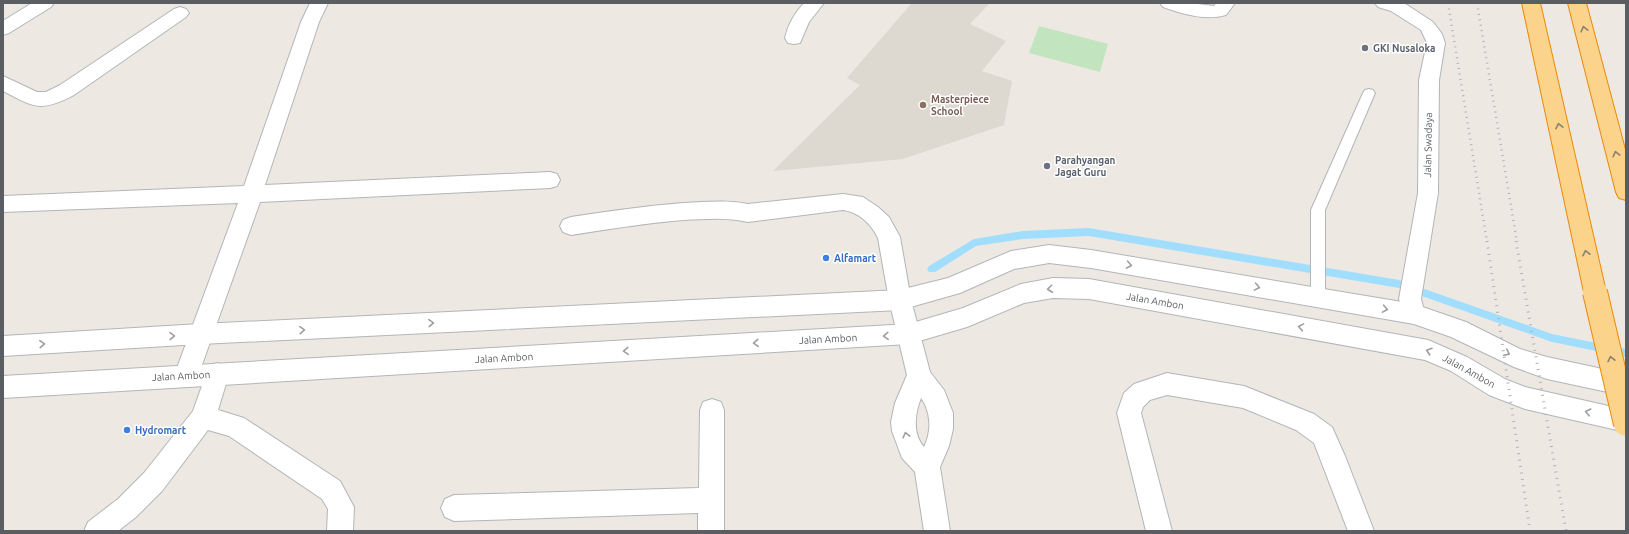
<svg xmlns="http://www.w3.org/2000/svg" width="1629" height="534" font-family="Ubuntu,sans-serif">
<style>
.education{fill:#ddd8d0}
.green{fill:#c2e4be}
.lines{fill:none;stroke-linecap:round;stroke-linejoin:round}
.stream{fill:#a1defd;fill-rule:evenodd}
.service-casing{stroke:#b2b5b9;stroke-width:2}
.minor-casing{stroke:#b2b5b9;stroke-width:2}
.tertiary-casing{stroke:#b2b5b9;stroke-width:2}
.motorway-casing{stroke:#ea8a05;stroke-width:2}
.service{fill:#fff;fill-rule:evenodd}
.minor{fill:#fff;fill-rule:evenodd}
.tertiary{fill:#fff;fill-rule:evenodd}
.motorway{fill:#fbd38b;fill-rule:evenodd}
.rail-far1{stroke:#b1b2b2;stroke-width:2.5;stroke-dasharray:1 4.5;stroke-linecap:butt}
.rail{stroke:#b1b2b2;stroke-width:3;stroke-dasharray:1 5.5;stroke-linecap:butt}
.motorway-bridge-casing{stroke:#ea8a05;stroke-width:26;stroke-linecap:butt}
.motorway-bridge{stroke:#fbd38b;stroke-width:24}
.oneway{stroke:#8a816e}
.oneway2{stroke:#9c9ea1}
.worship-dot{fill:#6b7280;stroke:#fff;stroke-width:1.5}
.education-dot{fill:#8d6e63;stroke:#fff;stroke-width:1.5}
.shop-dot{fill:#3f7fe0;stroke:#fff;stroke-width:1.5}
.labels{text-anchor:middle;dominant-baseline:central;stroke-width:3;stroke-linejoin:round;paint-order:stroke}
.worship-label{font-size:10px;font-weight:bold;fill:#5b616d;stroke:#fff;text-anchor:start}
.education-label{font-size:10px;font-weight:bold;fill:#785e54;stroke:#fff;text-anchor:start}
.street-label{font-size:10px;fill:#5a5e62;stroke:#fff}
.shop-label{font-size:10px;font-weight:bold;fill:#366cbe;stroke:#fff;text-anchor:start}
</style>
<rect width="100%" height="100%" fill="#ede9e2"/>
<path class="education" d="M912,3L989,4L970,24L1006,41L982,71L1012,81L1004,125L903,159L773,171L860,85L847,78Z"/>
<path class="green" d="M1039,26L1108,44L1100,72L1029,53Z"/>
<g class="lines">
<path class="stream" d="M1089,228L1399,280L1552,334L1626,349V357L1552,342L1399,288L1089,236L1023,239L976,246L935,272H929L927,269L929,266L974,239L1023,231Z"/>
<defs>
<path id="service" d="M1369,89L1373,90L1375,93L1325,210V298L1323,302L1318,304L1313,302L1311,298V210L1363,93L1365,90Z"/>
<path id="minor" d="M32,3H54L51,7L9,33L3,35V21Z
M310,3H328L319,22L265,185L550,172L557,174L560,180L557,186L550,188L260,202L198,376L194,384L186,387L178,384L174,376L238,203L3,212V196L244,186L301,22Z
M804,3H824L809,22L800,43L794,44L788,43L785,38C788,24 795,13 804,3Z
M1160,3H1190L1214,6L1216,3H1235L1226,15C1205,21 1183,14 1163,7Z
M1375,3H1404L1433,22L1442,34L1445,43L1439,80L1438,193L1421,299L1425,314L1422,321L1414,324L1406,321L1399,299L1418,193L1419,80L1427,43L1421,30L1391,11L1378,7Z
M180,7L186,9L189,13L186,17L74,95C41,112 35,108 3,91V76L37,92H46L60,85L174,9Z
M843,194L863,197L878,207L889,217L900,237L911,300L930,372L944,390L953,413V429L949,446L940,467L950,531H924L915,472L902,458L892,431L891,422L895,403L907,375L889,300L878,238C871,224 859,212 843,210L748,222C727,217 705,219 684,220C646,223 609,229 571,235L563,232L560,226L563,220L571,217C609,211 646,206 684,203C705,202 727,200 748,204ZM921,398C931,412 932,431 924,447C912,433 915,413 921,398Z
M217,363L225,366L229,374L218,410L244,418L340,481L354,507L353,531H327L328,509L322,499L229,436L208,430L162,491L136,517L118,531H84L88,522L118,499L144,473L193,411L209,366Z
M1167,373L1244,386L1314,414L1332,427L1345,456L1374,531H1348L1314,443L1296,430L1243,408L1167,395L1150,400L1143,407L1141,413L1172,531H1146L1117,413L1124,393L1134,384Z
M712,399L721,402L724,410V531H698V513L454,521L445,517L441,508L445,499L454,495L699,488L700,410L703,402Z"/>
<path id="tertiary" d="M1049,245L1091,250L1414,304L1466,322L1520,349L1547,357L1626,374V396L1547,379L1514,367L1451,337L1414,324L1091,268L1049,263L1014,269L960,293L900,310L200,344L3,356V336L200,324L900,290L948,278L1011,251Z
M1053,278L1089,279L1428,340L1467,357L1505,379L1525,387L1626,410V432L1525,409L1489,395L1451,371L1425,360L1089,299L1053,298L1024,303L967,327L909,344L3,398V376L909,324L963,308L1021,284Z"/>
<path id="motorway" d="M1522,3H1540L1606,292L1603,299L1595,302L1587,299L1584,292Z
M1568,3H1586L1626,153V200L1619,198L1616,192Z"/>
</defs>
<use href="#service" class="service-casing"/>
<use href="#minor" class="minor-casing"/>
<use href="#tertiary" class="tertiary-casing"/>
<use href="#motorway" class="motorway-casing"/>
<use href="#service" class="service"/>
<use href="#minor" class="minor"/>
<use href="#tertiary" class="tertiary"/>
<use href="#motorway" class="motorway"/>
<path class="rail-far1" d="M1448,3L1487,242
M1477,3L1517,242"/>
<path class="rail" d="M1487,241L1530,531
M1516,241L1566,531"/>
<defs>
<path id="motorway-bridge" d="M1595,292L1626,424"/>
</defs>
<use href="#motorway-bridge" class="motorway-bridge-casing"/>
<use href="#motorway-bridge" class="motorway-bridge"/>
</g>
<defs><path id="oneway-chevron" d="M-2-3.5L2.5 0L-2 3.5" fill="none" stroke-width="1.6" stroke-linecap="round" stroke-linejoin="round"/></defs>
<g class="oneway">
<use href="#oneway-chevron" transform="translate(1584 29) rotate(-104)"/>
<use href="#oneway-chevron" transform="translate(1559 126) rotate(-102)"/>
<use href="#oneway-chevron" transform="translate(1616 154) rotate(-104)"/>
<use href="#oneway-chevron" transform="translate(1586 253) rotate(-102)"/>
<use href="#oneway-chevron" transform="translate(1611 359) rotate(-103)"/>
</g>
<g class="oneway2">
<use href="#oneway-chevron" transform="translate(1129 265) rotate(10)"/>
<use href="#oneway-chevron" transform="translate(1257 287) rotate(10)"/>
<use href="#oneway-chevron" transform="translate(1050 289) rotate(173)"/>
<use href="#oneway-chevron" transform="translate(1385 309) rotate(10)"/>
<use href="#oneway-chevron" transform="translate(431 323) rotate(-3)"/>
<use href="#oneway-chevron" transform="translate(1301 327) rotate(-170)"/>
<use href="#oneway-chevron" transform="translate(302 330) rotate(-3)"/>
<use href="#oneway-chevron" transform="translate(172 336) rotate(-3)"/>
<use href="#oneway-chevron" transform="translate(886 336) rotate(177)"/>
<use href="#oneway-chevron" transform="translate(756 343) rotate(177)"/>
<use href="#oneway-chevron" transform="translate(42 344) rotate(-3)"/>
<use href="#oneway-chevron" transform="translate(626 351) rotate(177)"/>
<use href="#oneway-chevron" transform="translate(1429 351) rotate(-162)"/>
<use href="#oneway-chevron" transform="translate(1507 353) rotate(27)"/>
<use href="#oneway-chevron" transform="translate(1588 412) rotate(-167)"/>
<use href="#oneway-chevron" transform="translate(906 435) rotate(-104)"/>
</g>
<g class="worship-dot">
<circle cx="1365" cy="48" r="4"/>
<circle cx="1047" cy="166" r="4"/>
</g>
<circle class="education-dot" cx="923" cy="105" r="4"/>
<g class="shop-dot">
<circle cx="826" cy="258" r="4"/>
<circle cx="127" cy="430" r="4"/>
</g>
<g class="labels">
<g class="worship-label">
<text x="1373" y="48">GKI Nusaloka</text>
<text x="1055" y="160">Parahyangan<tspan x="1055" dy="12">Jagat Guru</tspan></text>
</g>
<g class="education-label">
<text x="931" y="99">Masterpiece<tspan x="931" dy="12">School</tspan></text>
</g>
<g class="street-label">
<text transform="translate(1428 145) rotate(-89)">Jalan Swadaya</text>
<text transform="translate(1155 301) rotate(10)">Jalan Ambon</text>
<text transform="translate(828 339) rotate(-3)">Jalan Ambon</text>
<text transform="translate(504 358) rotate(-3)">Jalan Ambon</text>
<text transform="translate(1469 371) rotate(29)">Jalan Ambon</text>
<text transform="translate(181 376) rotate(-3)">Jalan Ambon</text>
</g>
<g class="shop-label">
<text x="834" y="258">Alfamart</text>
<text x="135" y="430">Hydromart</text>
</g>
</g>
<rect width="1629" height="534" fill="none" stroke="#5a5e62" stroke-width="8"/>
</svg>
